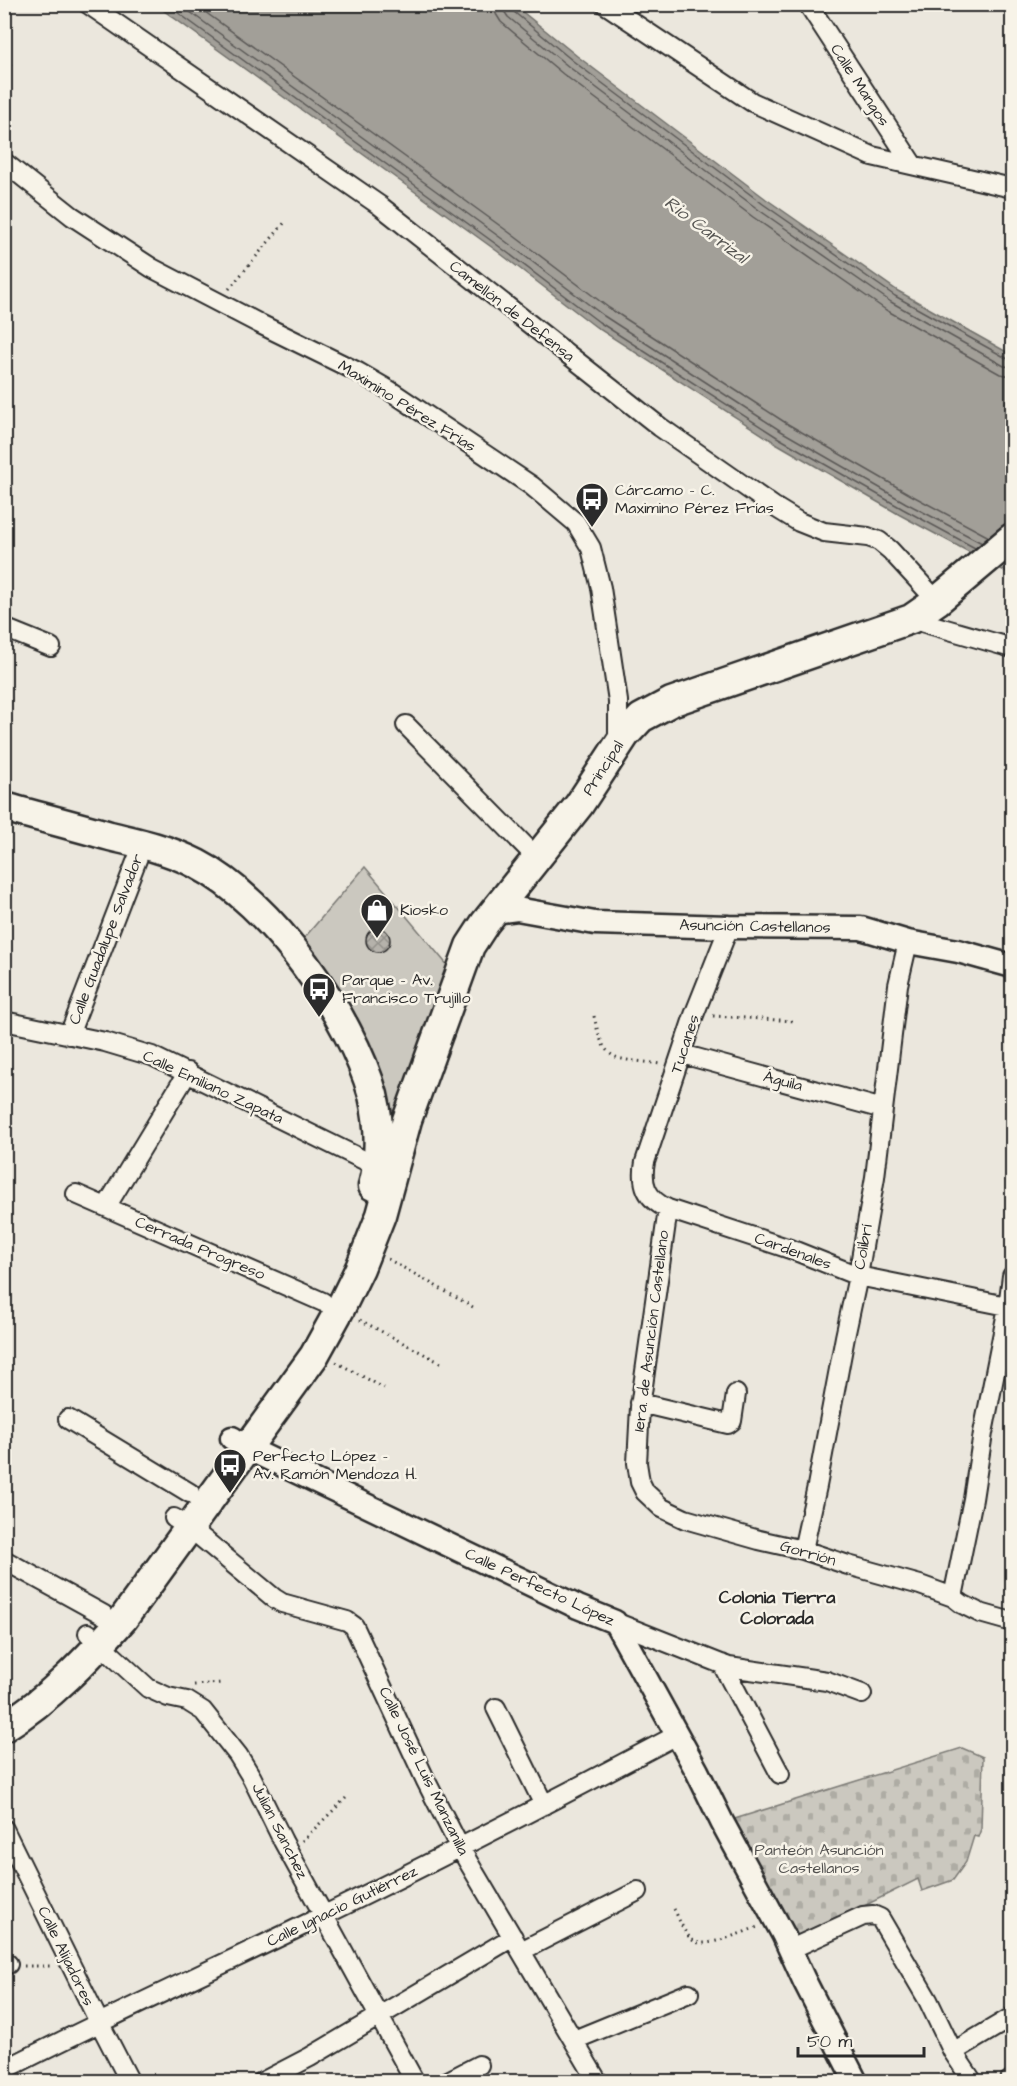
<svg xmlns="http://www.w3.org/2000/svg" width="1017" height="2086" font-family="'Architects Daughter',sans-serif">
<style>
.cemetery{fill:url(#cemetery-stones);stroke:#7b7a75;stroke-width:1.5}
.park{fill:#cbc8bf;stroke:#7b7a75;stroke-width:1.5}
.water{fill:#a29f98;stroke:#72716c;stroke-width:1.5}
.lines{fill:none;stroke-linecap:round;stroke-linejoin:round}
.shore{stroke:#5b5957;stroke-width:1.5}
.building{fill:url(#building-cross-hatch);stroke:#2b2b2b;stroke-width:1.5}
.minor-casing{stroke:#2b2b2b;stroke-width:22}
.tertiary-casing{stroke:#2b2b2b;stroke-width:27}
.primary-casing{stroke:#2b2b2b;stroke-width:33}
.path{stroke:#2b2b2b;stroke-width:3;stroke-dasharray:1.5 4.5;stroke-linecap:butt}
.minor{stroke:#f7f3e8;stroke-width:18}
.tertiary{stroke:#f7f3e8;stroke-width:22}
.primary{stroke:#f7f3e8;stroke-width:28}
.labels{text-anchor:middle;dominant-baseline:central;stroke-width:5;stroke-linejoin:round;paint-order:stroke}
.street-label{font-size:16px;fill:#2b2b2b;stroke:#f7f3e8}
.poi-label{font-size:16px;fill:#2b2b2b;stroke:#f7f3e8;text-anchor:start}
.park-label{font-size:16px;fill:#535250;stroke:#f7f3e8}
.water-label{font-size:18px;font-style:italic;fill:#555451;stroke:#f7f3e8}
.neighbourhood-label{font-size:18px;font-weight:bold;fill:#2b2b2b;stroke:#f7f3e8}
</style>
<defs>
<pattern id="cemetery-stones" width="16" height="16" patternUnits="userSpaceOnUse" patternTransform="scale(1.5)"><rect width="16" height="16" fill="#cbc8bf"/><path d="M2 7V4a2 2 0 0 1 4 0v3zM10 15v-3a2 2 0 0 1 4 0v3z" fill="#aeaca4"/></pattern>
<pattern id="building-cross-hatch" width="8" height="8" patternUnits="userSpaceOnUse" patternTransform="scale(1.5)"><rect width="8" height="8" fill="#b5b2ab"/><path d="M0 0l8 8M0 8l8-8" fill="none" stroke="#93918b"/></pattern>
</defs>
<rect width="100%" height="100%" fill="#ebe7dd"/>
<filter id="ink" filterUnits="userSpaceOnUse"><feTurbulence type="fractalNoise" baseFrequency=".0167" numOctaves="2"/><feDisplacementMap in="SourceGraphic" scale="12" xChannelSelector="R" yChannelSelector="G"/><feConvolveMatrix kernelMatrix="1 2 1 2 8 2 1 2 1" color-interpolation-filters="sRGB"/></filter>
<g filter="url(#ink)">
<path class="cemetery" d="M962,1748L983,1757L981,1829L978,1837L974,1836L966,1862L953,1880L922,1891L918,1879L858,1909L790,1940L725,1822Z"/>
<path class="park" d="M365,867L454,973L388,1147L299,944Z"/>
<path class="water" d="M156,5H514L577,56L766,199L898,291L1012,355V575L900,515L774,442L596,327L497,251Z"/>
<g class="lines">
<path class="shore" d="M166,4L500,247L599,322L777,437L903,509L975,548
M179,4L505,241L604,316L781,431L906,503L982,543
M194,4L510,233L609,308L786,423L911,495L989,537
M495,4L496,14L501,22L563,74L753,217L886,310L1000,374L1012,376
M504,4V11L508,17L569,67L759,210L891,302L1004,366L1012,367
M511,4L514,12L573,61L763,204L895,296L1008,359L1012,360"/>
</g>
<path class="building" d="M366 940a12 12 0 1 1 24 0a12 12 0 1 1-24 0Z"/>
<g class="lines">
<defs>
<path id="minor" d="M88,4L379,205L660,427L773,506L799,522L824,532L868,537L879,541L890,550L937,601
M605,4L752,102L872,156L1012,188
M808,4L913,165
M4,162L72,216L152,268L260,324L358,372L389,390L532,486L576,523L591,548L601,588L618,701V744
M911,619L1012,648
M4,628L51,647
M406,725L537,858
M729,927L694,1015L645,1162C641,1184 646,1199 668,1209L793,1250L858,1276L1012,1307
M4,1021L105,1042L152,1056L378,1167
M69,1035L143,844
M682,1054L883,1109
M76,1194L323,1302
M106,1207L188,1072
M668,1209L640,1407L637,1463L640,1482L645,1492L662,1508L685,1519L759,1540L803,1550L848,1565L920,1585L953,1597L962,1604L980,1613L1012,1622
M640,1403L728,1424L732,1421L736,1394
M68,1419L190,1493
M174,1518L190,1528L274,1598L282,1603L347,1621L354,1626L426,1781L460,1848L598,2082
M803,1550L817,1486L845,1337L858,1276L875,1177L898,985L908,942
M4,1560L104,1615
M953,1597L973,1499L983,1433L1008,1307L1012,1276
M615,1622L729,1667L827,1681L862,1694
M88,1633L148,1688L168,1697L187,1701L203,1711L238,1755L252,1778L283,1841L415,2082
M722,1664L780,1774
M496,1708L544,1805
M4,1829L99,2022L130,2082
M791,1949L863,1916L873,1915L880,1918L928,2000L953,2052L973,2082
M521,1951L638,1891
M4,1963L8,1964
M574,2040L689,1993
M953,2052L1012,2017
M4,2070C102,2020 201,1975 300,1927C427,1866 552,1801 677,1735
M262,2082L310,2057L513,1937
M446,2082L479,2065
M1008,2082L1012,2079"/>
<path id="tertiary" d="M494,912L517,909L595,923L729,927L861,928L908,942L958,951L1012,966
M232,1438L247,1448L578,1607L615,1622L697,1771L722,1822L783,1934L804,1980L856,2082"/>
<path id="primary" d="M4,807C40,817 75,826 110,836C140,843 170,850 197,864C271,902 351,1016 373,1095C380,1125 381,1156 373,1186
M4,1727C50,1699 88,1658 123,1619L314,1356L340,1309L360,1268L381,1215L407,1120L470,946L485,923L579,805L625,735L641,718L671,702L911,619L937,601L1012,538"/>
</defs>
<use href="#minor" class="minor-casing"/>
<use href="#tertiary" class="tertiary-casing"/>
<use href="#primary" class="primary-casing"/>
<path class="path" d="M4,75L13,61
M229,289L286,221
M594,1016C605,1066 614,1057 660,1064
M713,1016L795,1021
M388,1259L473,1307
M360,1320L441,1363
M336,1362L384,1388
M194,1685L222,1683
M302,1841L348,1796
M674,1909C679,1918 684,1935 694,1941C706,1949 745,1931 758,1927
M24,1966H54"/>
<use href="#minor" class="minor"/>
<use href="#tertiary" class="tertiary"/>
<use href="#primary" class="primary"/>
</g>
</g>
<defs>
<symbol id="bus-pin" viewBox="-11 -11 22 30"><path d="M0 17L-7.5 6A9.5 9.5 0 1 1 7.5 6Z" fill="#2b2b2b" stroke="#f7f3e8"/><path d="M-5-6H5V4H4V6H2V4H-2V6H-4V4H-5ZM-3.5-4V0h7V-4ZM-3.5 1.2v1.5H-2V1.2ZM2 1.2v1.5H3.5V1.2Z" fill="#fff"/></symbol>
<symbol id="shop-pin" viewBox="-11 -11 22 30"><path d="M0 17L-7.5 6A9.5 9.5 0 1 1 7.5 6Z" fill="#2b2b2b" stroke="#f7f3e8"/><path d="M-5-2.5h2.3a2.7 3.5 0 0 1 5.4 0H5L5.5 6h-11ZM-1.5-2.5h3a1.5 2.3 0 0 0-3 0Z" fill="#fff"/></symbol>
</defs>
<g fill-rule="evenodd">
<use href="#bus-pin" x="573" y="480" width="38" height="52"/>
<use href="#shop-pin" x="358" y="891" width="38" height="52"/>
<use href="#bus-pin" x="300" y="970" width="38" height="52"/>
<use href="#bus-pin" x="211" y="1446" width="38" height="52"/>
</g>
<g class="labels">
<g class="street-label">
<text transform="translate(860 85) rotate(57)">Calle Mangos</text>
<text transform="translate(512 311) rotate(38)">Camellón de Defensa</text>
<text transform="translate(407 406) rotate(32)">Maximino Pérez Frías</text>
<text transform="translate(603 768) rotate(-57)">Principal</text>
<text transform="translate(755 926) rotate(1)">Asunción Castellanos</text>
<text transform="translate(106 939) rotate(-69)">Calle Guadalupe Salvador</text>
<text transform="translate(685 1044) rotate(-72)">Tucanes</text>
<text transform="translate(783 1081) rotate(15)">Águila</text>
<text transform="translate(213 1087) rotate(25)">Calle Emiliano Zapata</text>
<text transform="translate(863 1247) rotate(-80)">Colibrí</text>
<text transform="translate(200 1248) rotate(23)">Cerrada Progreso</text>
<text transform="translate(793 1251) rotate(20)">Cardenales</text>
<text transform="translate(651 1331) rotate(-83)">1era. de Asunción Castellano</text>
<text transform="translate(808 1553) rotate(16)">Gorrión</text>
<text transform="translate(540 1587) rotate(25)">Calle Perfecto López</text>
<text transform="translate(424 1771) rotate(64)">Calle José Luis Manzanilla</text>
<text transform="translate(280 1831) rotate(63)">Julian Sanchez</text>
<text transform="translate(342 1906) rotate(-26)">Calle Ignacio Gutiérrez</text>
<text transform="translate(66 1956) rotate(64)">Calle Alijadores</text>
</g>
<g class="poi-label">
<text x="615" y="490">Cárcamo - C.<tspan x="615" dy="18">Maximino Pérez Frías</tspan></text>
<text x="400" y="910">Kiosko</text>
<text x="342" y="980">Parque - Av.<tspan x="342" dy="18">Francisco Trujillo</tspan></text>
<text x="253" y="1456">Perfecto López -<tspan x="253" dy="18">Av. Ramón Mendoza H.</tspan></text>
</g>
<g class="park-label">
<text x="819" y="1850">Panteón Asunción<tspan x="819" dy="18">Castellanos</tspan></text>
</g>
<g class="water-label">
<text transform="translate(706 230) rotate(37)">Rio Carrizal</text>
</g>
<g class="neighbourhood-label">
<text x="777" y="1597">Colonia Tierra<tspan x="777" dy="21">Colorada</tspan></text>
</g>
</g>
<rect width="1017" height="2086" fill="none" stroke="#f7f3e8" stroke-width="24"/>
<rect x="12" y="12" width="993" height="2062" fill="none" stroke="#2b2b2b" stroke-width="2" filter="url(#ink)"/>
<path d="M798 2047v9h126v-9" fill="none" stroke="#2b2b2b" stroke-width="3"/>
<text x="807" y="2047" font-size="18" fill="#2b2b2b" stroke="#f7f3e8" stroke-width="4.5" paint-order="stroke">50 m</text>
</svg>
